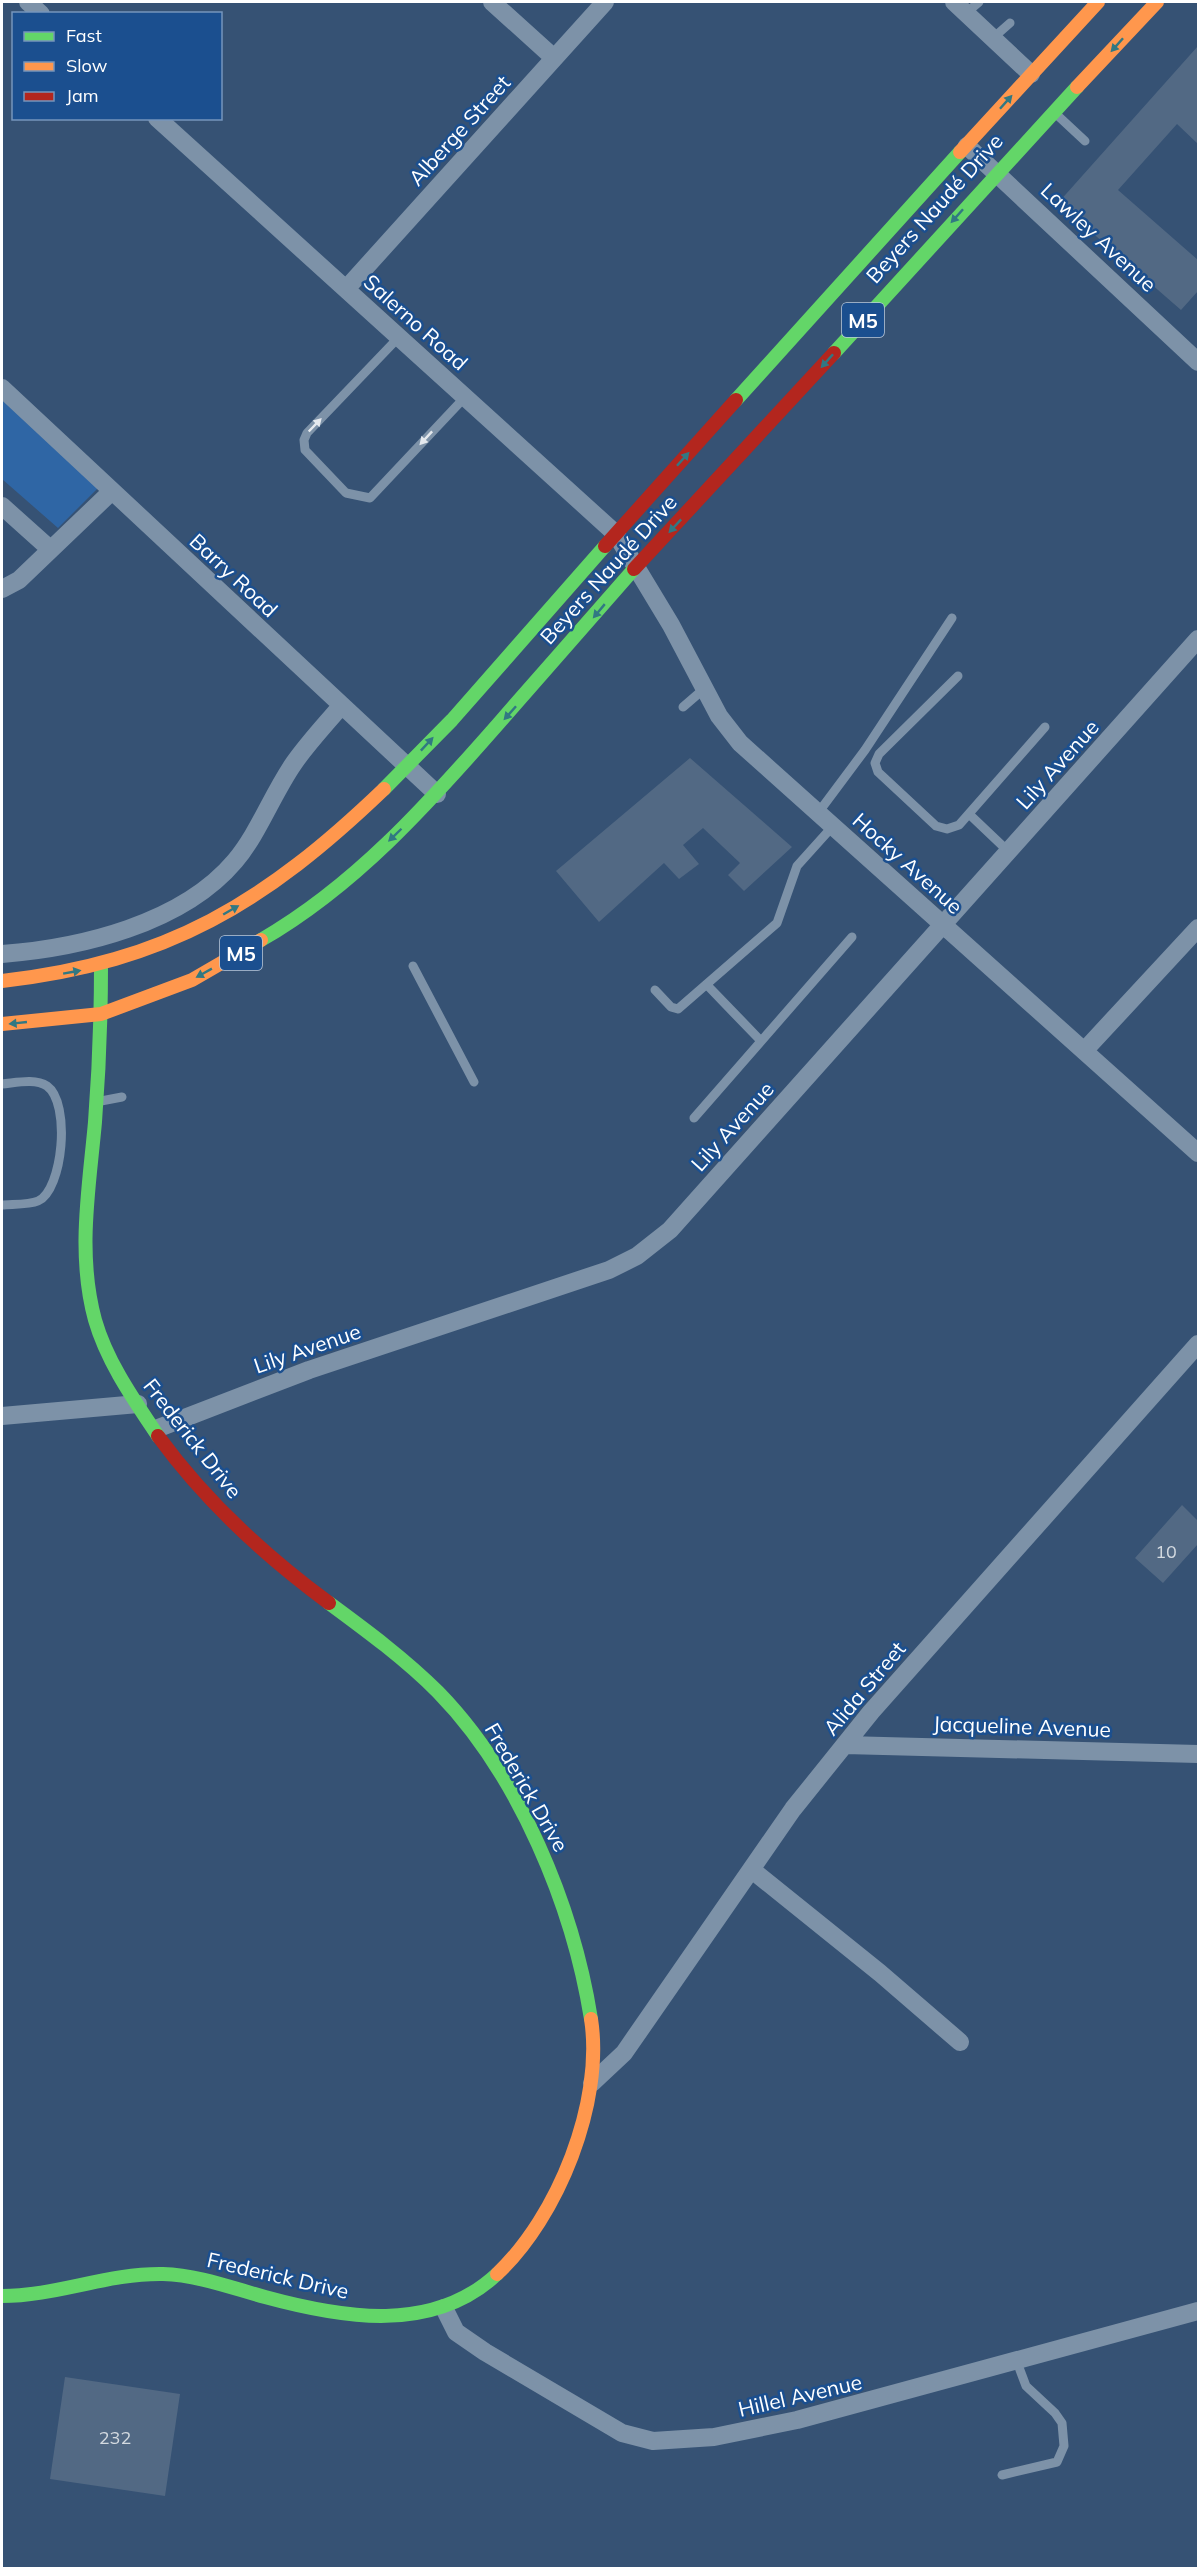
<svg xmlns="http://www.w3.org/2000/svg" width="1200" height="2570" font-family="Mulish,sans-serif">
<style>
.green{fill:#2f66a5}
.building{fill:#526984}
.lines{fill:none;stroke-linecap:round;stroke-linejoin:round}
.lane{stroke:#7d92a8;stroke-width:9}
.street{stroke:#7d92a8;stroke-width:18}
.fast{stroke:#63d668;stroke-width:14}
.slow{stroke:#ff974d;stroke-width:14}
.jam{stroke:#b3261e;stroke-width:14}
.oneway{fill:#317883}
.oneway2{fill:#e5e9ee}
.labels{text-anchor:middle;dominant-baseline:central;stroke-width:5;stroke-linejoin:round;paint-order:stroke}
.number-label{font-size:18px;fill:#d4dae0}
.shield{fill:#1b4f8f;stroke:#bbcadd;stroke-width:1.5}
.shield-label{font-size:20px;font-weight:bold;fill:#fff}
.street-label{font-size:21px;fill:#fff;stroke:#1b4f8f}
</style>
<rect width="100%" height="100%" fill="#365274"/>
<path class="green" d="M2,385L105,481L58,528L2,479Z"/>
<path class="building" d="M1198,46V144L1177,124L1118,190L1198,260V291L1181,310L1058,203Z
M690,758L792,847L744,891L728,875L740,863L703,828L683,845L699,864L679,879L664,863L599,922L556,871Z
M1182,1505L1198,1521V1544L1163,1583L1135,1558Z
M65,2377L180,2394L165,2496L50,2479Z"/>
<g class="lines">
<path class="lane" d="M966,13L979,2
M993,38L1010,23
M1056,114L1085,141
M399,337L307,433L304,440L305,450L346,493L370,498L466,396
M958,676L879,754L875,763L878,772L936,826L947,829L959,825L1045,727
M683,707L705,688
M818,813L865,750L952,618
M969,814L1009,852
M413,966L474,1082
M707,985L761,1041
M655,990L671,1007L678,1009L777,923L797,866L833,826
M2,1084C15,1083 35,1078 47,1086C71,1103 63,1190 38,1201C29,1205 12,1204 2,1205
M101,1101L122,1097
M694,1118L852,937
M1002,2475L1057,2462L1064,2446L1062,2423L1055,2413L1026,2386L1017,2362"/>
<path class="street" d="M28,2L41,14
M492,2L554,58
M954,2L1031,74
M157,118L616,534L671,625L719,716L740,743L1198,1153
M967,146L1198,362
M346,289L605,2
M2,388L437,794
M2,506L50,549
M2,589L19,580L112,491
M2,954C80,948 182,924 235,861C258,834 273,793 294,763C308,743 325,725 341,706
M1084,1051L1198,928
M2,1416L138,1404
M156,1429L309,1370L609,1270L637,1256L670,1230L1198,639
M845,1745L1198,1754
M752,1870L880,1973L960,2042
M592,2083L624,2053L793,1809L871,1712L1198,1344
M444,2308L456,2332L485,2352L622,2433L653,2441L714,2437L797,2420L1198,2311"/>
<path class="fast" d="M834,353L1077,87
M736,400L960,152
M384,789L452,720L605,546
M261,940C355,886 428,804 499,723C544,672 589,620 634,569
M101,967C101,1019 99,1070 95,1122C89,1189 77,1254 95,1320C107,1362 134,1400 158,1436
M329,1603C367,1631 405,1659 438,1692C519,1775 573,1906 591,2019
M2,2296C56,2296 108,2273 163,2274C198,2275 232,2288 265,2297C342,2318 433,2334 497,2274"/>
<path class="slow" d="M1077,87L1157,2
M960,152L1098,2
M2,981C168,962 265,903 384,789
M2,1024L101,1014L192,980L261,940
M497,2274C558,2217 604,2102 591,2019"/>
<path class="jam" d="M605,546L736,400
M634,569L834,353
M158,1436C206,1502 264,1555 329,1603"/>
</g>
<defs><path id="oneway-solid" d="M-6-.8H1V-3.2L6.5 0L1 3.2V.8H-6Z" transform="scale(1.5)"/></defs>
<g class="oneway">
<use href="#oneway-solid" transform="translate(1117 45) rotate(132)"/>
<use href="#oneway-solid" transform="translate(1006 102) rotate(-48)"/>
<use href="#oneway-solid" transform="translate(957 216) rotate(132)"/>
<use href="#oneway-solid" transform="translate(827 361) rotate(132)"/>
<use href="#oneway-solid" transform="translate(683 459) rotate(-48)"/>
<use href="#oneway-solid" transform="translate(675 526) rotate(133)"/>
<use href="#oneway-solid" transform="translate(599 611) rotate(130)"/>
<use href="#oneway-solid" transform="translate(510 713) rotate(132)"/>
<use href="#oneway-solid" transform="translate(427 744) rotate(-47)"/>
<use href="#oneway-solid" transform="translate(395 835) rotate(136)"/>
<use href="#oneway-solid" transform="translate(231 910) rotate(-30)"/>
<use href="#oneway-solid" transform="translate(72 972) rotate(-10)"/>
<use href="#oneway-solid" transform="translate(204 973) rotate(151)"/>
<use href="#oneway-solid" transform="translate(18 1023) rotate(174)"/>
</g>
<g class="oneway2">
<use href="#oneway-solid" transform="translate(315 425) rotate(-46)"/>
<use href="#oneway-solid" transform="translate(426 438) rotate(133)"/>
</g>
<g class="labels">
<g class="number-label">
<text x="1166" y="1551">10</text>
<text x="115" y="2437">232</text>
</g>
<g class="shield">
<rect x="842" y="303" width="42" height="34" rx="4.5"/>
<rect x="220" y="936" width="42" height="34" rx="4.5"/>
</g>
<g class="shield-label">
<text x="863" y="320">M5</text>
<text x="241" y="953">M5</text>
</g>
<g class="street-label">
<text transform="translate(459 130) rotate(-48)">Alberge Street</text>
<text transform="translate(934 208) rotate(-48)">Beyers Naudé Drive</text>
<text transform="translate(1099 237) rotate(43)">Lawley Avenue</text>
<text transform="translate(416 322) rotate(42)">Salerno Road</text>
<text transform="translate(608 569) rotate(-48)">Beyers Naudé Drive</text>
<text transform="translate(234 575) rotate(43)">Barry Road</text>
<text transform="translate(1057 764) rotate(-48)">Lily Avenue</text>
<text transform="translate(908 863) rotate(42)">Hocky Avenue</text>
<text transform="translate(732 1126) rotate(-48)">Lily Avenue</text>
<text transform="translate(307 1348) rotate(-19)">Lily Avenue</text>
<text transform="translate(193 1438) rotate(52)">Frederick Drive</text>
<text transform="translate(864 1688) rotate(-50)">Alida Street</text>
<text transform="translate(1022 1726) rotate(2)">Jacqueline Avenue</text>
<text transform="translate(527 1787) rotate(60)">Frederick Drive</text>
<text transform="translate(278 2275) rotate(13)">Frederick Drive</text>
<text transform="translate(800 2395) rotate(-13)">Hillel Avenue</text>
</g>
</g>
<rect width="1200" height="2570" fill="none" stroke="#ffffff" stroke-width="6"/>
<rect x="12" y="12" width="210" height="108" fill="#1b4f8f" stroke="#7695bc" stroke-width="1.5"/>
<rect x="24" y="32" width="30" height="9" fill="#63d668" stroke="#7695bc" stroke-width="1.5"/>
<text x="66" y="42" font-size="18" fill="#ffffff">Fast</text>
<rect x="24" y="62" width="30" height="9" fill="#ff974d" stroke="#7695bc" stroke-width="1.5"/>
<text x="66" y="72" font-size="18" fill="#ffffff">Slow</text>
<rect x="24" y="92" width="30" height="9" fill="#b3261e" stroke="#7695bc" stroke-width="1.5"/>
<text x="66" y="102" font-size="18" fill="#ffffff">Jam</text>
</svg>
